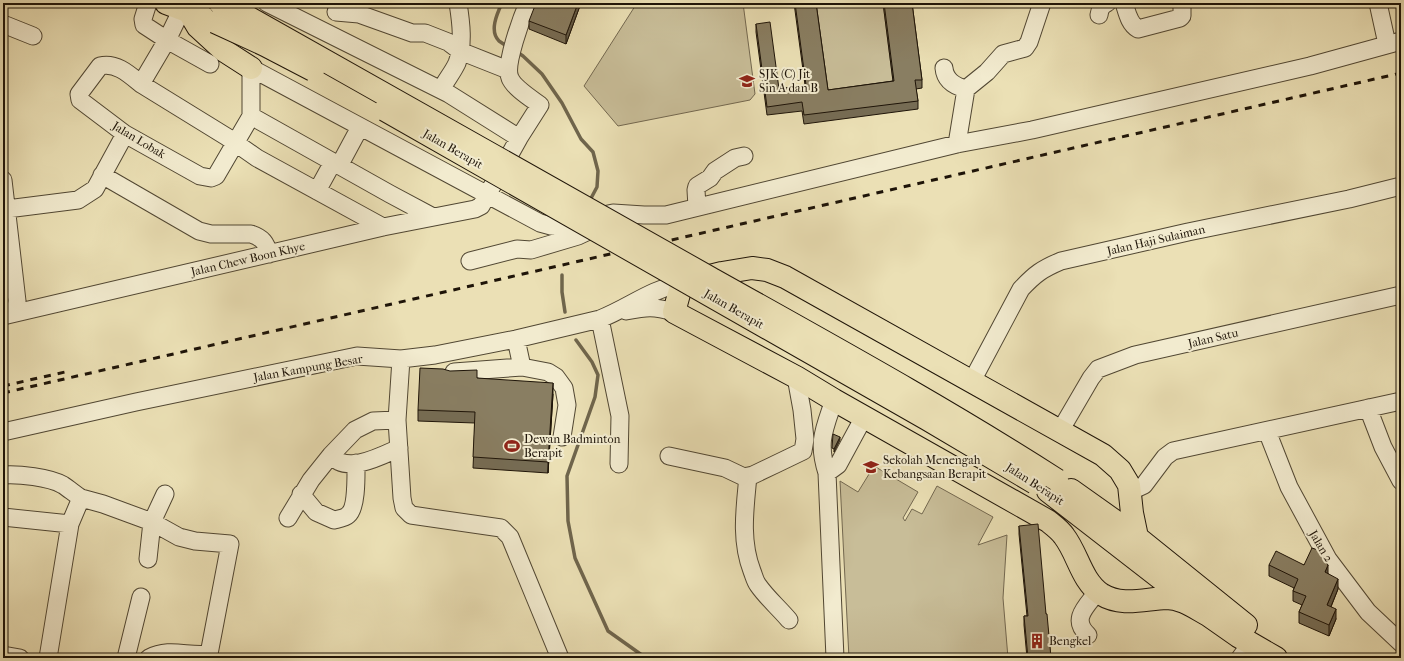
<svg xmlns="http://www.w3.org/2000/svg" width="1404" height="661" font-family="'IM FELL French Canon',serif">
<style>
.green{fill:#c8bd98;stroke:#736850}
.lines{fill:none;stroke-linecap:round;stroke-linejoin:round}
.stream{stroke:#6f654c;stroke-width:3.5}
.minor-casing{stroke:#514733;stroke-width:19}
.major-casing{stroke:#1e1408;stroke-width:24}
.minor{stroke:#f2ebcf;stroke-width:17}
.major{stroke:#ebe0b5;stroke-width:22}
.rail{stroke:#1e1408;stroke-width:3;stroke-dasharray:7 7;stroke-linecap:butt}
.major-bridge-casing{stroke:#1e1408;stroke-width:24;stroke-linecap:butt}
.major-bridge{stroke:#ebe0b5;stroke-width:22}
.wall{fill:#766c54;stroke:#1e1408}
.shaded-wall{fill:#605845;stroke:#1e1408}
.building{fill:#897e62;stroke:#1e1408}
.labels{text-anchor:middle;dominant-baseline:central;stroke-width:4;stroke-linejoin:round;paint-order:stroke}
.poi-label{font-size:12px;fill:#1e1408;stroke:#f2ebcf;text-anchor:start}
.street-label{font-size:12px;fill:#1e1408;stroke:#f2ebcf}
</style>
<rect width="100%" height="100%" fill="#ebe0b5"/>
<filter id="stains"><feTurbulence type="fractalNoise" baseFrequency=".005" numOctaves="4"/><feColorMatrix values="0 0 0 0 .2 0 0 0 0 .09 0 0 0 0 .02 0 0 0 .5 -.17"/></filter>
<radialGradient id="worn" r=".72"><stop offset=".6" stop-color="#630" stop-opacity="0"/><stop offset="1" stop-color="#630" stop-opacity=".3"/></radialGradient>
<path class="green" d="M637,3H743L755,94L750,100L618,126L584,86Z
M815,3H883L894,89L828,98Z
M874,466L918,492L903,518L905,521L912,509L922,514L937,486L993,517L978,545L1007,535L1003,598L1008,658H849L840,481L858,492Z"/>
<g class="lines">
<path class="stream" d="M502,3C497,14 489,31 499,41C502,43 505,45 508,47
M517,52L523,56L542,74L562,103L581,139L593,152L598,171L597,187L589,202
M562,275V292L565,312
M576,340L592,362L598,375L595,397L567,476L568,521L575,558L608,631L646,658"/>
<defs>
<path id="minor" d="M148,3L143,19L144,25L167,40L141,84C129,74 116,62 100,66L79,94L80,100L125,134L200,176L211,178L216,176L251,116V68L540,223L551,226L613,213L644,215H666L957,144L1032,130L1310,66L1401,41
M267,3L449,94L519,138
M1124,3C1127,12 1129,24 1138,29L1180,18L1182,16V3
M1378,3L1387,44
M182,9L167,40L210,64
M336,12L359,14L412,33H425L448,42L460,51L508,70
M1099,15C1100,9 1101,6 1107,3
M3,24L33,36
M944,68C945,80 954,86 966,89
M141,84L227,137L257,158L383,227
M441,90C446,80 453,72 457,63C464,45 461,22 458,3
M251,116L390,194L433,217
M957,144L966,89L987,72L1003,54L1025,48L1029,42L1042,3
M339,166L360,127
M102,175L199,231L211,234H251C263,238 266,243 269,254
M3,180L17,301L15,313
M317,191L333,162
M697,207L696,190L697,186L710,178L715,171L735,158L744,156
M7,209L78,200L95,189L125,134
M470,261L517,249L531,250L578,236L593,229
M626,311C647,307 653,306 674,312
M3,316L383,227L475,209L481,206L519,138L540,105C532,99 514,88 510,78C504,65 522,17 528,3
M600,319L620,416L619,464
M516,339L522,367L548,372L556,377L564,388L567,405L562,437
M401,359L397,420L402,498L404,508L411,515L501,528L510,537L560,658
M454,372L522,367
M972,381L1021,289C1035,274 1042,269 1061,261L1188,232L1349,199L1401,186
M834,400C824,430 817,442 827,473L835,658
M1368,408L1383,447L1401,481
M1060,431L1091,378L1098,369L1135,355L1401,295
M1267,431L1289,487L1328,559L1368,612L1401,643
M3,432L136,402L357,356L401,359L435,355L516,339L600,319C630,307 649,290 682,283
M331,455C346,475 381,456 399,448
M669,456L725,468L744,477L753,475L776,464L803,451L805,439L802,410L796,377
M827,473L838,465L864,417
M3,475C19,474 49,477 63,485C69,489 75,494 81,498
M748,476C745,508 740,540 752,571C754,576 755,581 758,585C767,598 779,608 789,620
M1131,491L1144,485L1165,457L1173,451L1401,401
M301,494L316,512L334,520C338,519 345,518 348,515C357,508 356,475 356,463
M3,517L70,524
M288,518L311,480L331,455L355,430L373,421L397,420
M148,559L152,522L165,494
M1088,635C1070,619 1087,606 1098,591
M3,655L20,658
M48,658L70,524L81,498L103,504L152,522L179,537L195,541L230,544L209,654L210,658
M126,658L141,597
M149,658C170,647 188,657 209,654
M1240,658L1251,643"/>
<path id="major" d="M166,3L203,17
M189,12L198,27L223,50L251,68
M1071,490L1133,534L1246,625
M1048,491L1208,615L1238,636L1276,658
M1137,537L1132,513L1129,485L1120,470L1103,455L785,277L767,270L752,268L722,273L682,283L674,312L796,377L834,400L1048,521C1053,525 1060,530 1064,536C1078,554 1081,580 1101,594C1122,607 1144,599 1166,598C1182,598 1195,608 1208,615"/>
</defs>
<use href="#minor" class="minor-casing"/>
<use href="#major" class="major-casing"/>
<use href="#minor" class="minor"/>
<use href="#major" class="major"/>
<path class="rail" d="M3,386L65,372
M3,393L1401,73"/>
<defs>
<path id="major-bridge" d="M220,3L246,16C402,103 557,191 712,279C828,344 945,408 1057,480
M215,22L265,45L313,70
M385,110L927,419L1035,483"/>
</defs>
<use href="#major-bridge" class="major-bridge-casing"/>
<use href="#major-bridge" class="major-bridge"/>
</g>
<path class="wall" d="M581,3L566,44L529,29V21Z
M794,3H816L828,90L893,81L883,3H912L922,80V88L916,89L918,101V109L804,124L802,111L767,115L756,32V24L779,89L805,85Z
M477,378L553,394L548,473L473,468L475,423L418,421V410Z
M1019,526L1046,614L1051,658H1027L1024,625V616H1027L1019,534Z
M1322,560L1328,574L1338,589L1331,607L1336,619L1329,636L1299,623V612L1302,605L1293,601V591L1294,588L1269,576V565H1304Z"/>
<path class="shaded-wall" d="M578,3H581L566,44V35Z
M553,383V394L548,473V462Z
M840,437V440L834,452V449Z
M1328,565V576L1325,572Z
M1338,579V589L1327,616V605Z
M1336,609V619L1329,636V625Z"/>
<path class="building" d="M536,3H578L566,35L529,21Z
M795,3H816L828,90L894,81L884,3H912L922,80H915L918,101L804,115L802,102L767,107L756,24L770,22L779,89L806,85Z
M420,368L443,369L450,371L477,370V378L553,383L548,462L473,457L475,412L418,410Z
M833,434L840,437L834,449L832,448Z
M1038,524L1046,614H1047L1051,658H1028L1024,616H1028L1019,526Z
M1312,548L1318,550L1322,557V559L1325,561L1328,565L1325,572L1338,579L1327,605L1336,609L1329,625L1299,612L1306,596L1293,591L1298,579L1269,565L1276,551L1304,565Z"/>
<defs>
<symbol id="school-bare" viewBox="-9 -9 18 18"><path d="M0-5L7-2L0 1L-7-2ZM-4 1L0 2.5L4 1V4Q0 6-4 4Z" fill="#8f2418" stroke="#f2ebcf" stroke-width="2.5" paint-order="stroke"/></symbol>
<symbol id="stadium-bare" viewBox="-9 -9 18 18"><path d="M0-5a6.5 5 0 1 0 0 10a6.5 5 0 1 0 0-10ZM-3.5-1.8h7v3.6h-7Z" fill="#8f2418" stroke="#f2ebcf" stroke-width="2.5" paint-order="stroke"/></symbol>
<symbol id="building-bare" viewBox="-9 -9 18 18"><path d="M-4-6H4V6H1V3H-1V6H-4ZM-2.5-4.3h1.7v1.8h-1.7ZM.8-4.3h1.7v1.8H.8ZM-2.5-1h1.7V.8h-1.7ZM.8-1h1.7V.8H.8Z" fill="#8f2418" stroke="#f2ebcf" stroke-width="2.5" paint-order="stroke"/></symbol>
</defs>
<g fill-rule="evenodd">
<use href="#school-bare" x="736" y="70" width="22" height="22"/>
<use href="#stadium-bare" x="501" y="435" width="22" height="22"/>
<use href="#school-bare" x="860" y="456" width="22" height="22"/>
<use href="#building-bare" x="1026" y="630" width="22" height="22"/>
</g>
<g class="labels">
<g class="poi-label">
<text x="759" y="74">SJK (C) Jit<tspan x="759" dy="14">Sin A dan B</tspan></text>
<text x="524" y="439">Dewan Badminton<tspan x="524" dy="14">Berapit</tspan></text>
<text x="883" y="460">Sekolah Menengah<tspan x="883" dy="14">Kebangsaan Berapit</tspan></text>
<text x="1049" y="641">Bengkel</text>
</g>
<g class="street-label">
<text transform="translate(139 140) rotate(31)">Jalan Lobak</text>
<text transform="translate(453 149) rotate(30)">Jalan Berapit</text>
<text transform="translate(1156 240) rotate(-13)">Jalan Haji Sulaiman</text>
<text transform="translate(248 259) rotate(-13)">Jalan Chew Boon Khye</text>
<text transform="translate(734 309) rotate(30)">Jalan Berapit</text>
<text transform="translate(1213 338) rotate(-13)">Jalan Satu</text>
<text transform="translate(308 368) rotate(-10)">Jalan Kampung Besar</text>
<text transform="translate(1035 484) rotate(33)">Jalan Berapit</text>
<text transform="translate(1321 546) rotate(59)">Jalan 2</text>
</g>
</g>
<rect width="1404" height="661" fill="none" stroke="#ebe0b5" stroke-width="16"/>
<rect x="4" y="4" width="1396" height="653" fill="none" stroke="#1e1408" stroke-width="2"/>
<rect x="8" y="8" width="1388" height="645" fill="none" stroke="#1e1408"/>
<rect width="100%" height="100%" filter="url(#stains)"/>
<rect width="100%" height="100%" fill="url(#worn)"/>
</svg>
